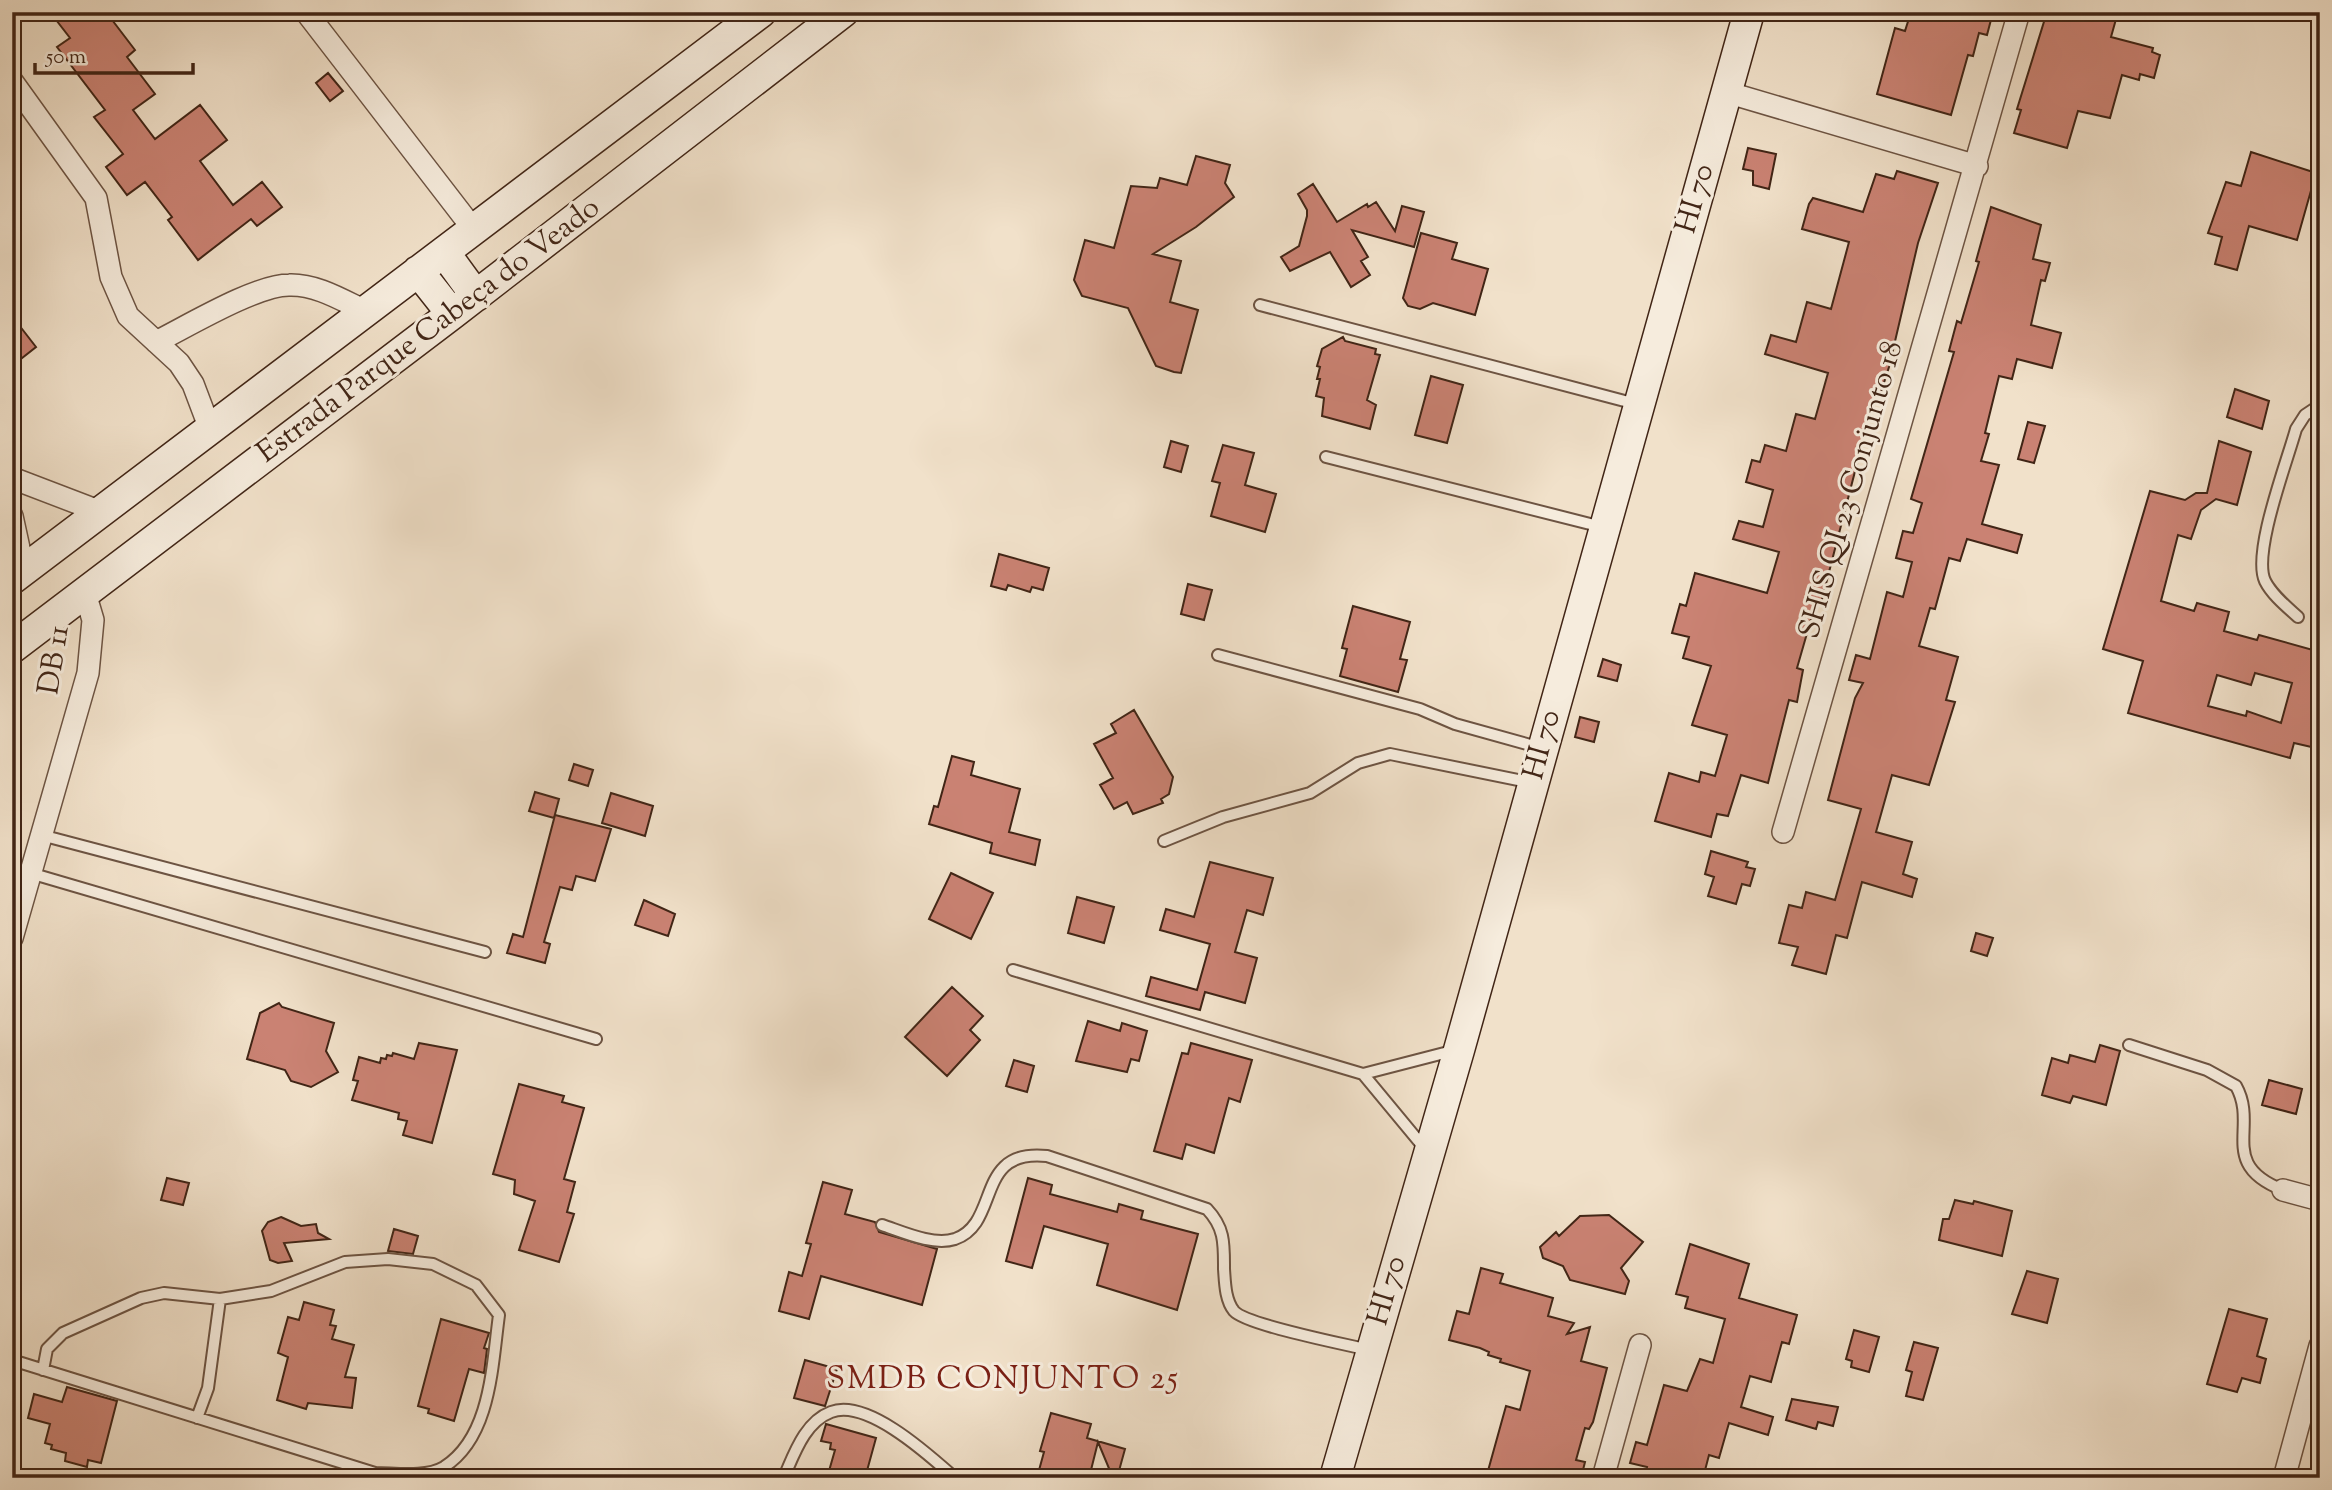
<svg xmlns="http://www.w3.org/2000/svg" width="2332" height="1490" font-family="'Sorts Mill Goudy',serif">
<style>
.building{fill:#ca8273;stroke:#412516;stroke-width:2;fill-rule:evenodd}
.lines{fill:none;stroke-linecap:round;stroke-linejoin:round}
.lane-casing{stroke:#6d5443;stroke-width:14}
.street-casing{stroke:#6d5443;stroke-width:24}
.secondary-casing{stroke:#412516;stroke-width:33}
.lane{stroke:#f6ecdd;stroke-width:10}
.street{stroke:#f6ecdd;stroke-width:21}
.secondary{stroke:#f6ecdd;stroke-width:30}
.labels{text-anchor:middle;dominant-baseline:central;stroke-width:6;stroke-linejoin:round;paint-order:stroke}
.street-label{font-size:30px;fill:#412516;stroke:#f6ecdd}
.neighbourhood-label{font-size:32px;letter-spacing:2px;fill:#7a1f14;stroke:#f6ecdd}
</style>
<rect width="100%" height="100%" fill="#f1e1ca"/>
<filter id="stains"><feTurbulence type="fractalNoise" baseFrequency=".00286" numOctaves="4"/><feColorMatrix values="0 0 0 0 .2 0 0 0 0 .09 0 0 0 0 .02 0 0 0 .5 -.17"/></filter>
<radialGradient id="worn" r=".72"><stop offset=".6" stop-color="#630" stop-opacity="0"/><stop offset="1" stop-color="#630" stop-opacity=".3"/></radialGradient>
<path class="building" d="M50,12H87L93,20L106,12L135,50L127,57L155,94L133,110L155,139L200,105L227,140L200,161L233,205L262,182L282,207L257,226L251,219L198,260L168,220L172,217L145,182L127,195L106,167L123,154L94,117L105,110L57,47L70,38Z
M1911,12H1993L1987,35L1979,33L1973,56L1968,55L1951,115L1877,94L1895,28L1905,31Z
M2047,12H2118L2111,37L2153,48L2152,52L2160,55L2154,78L2140,74L2139,80L2122,75L2110,118L2078,111L2067,148L2014,133L2021,110L2017,109Z
M328,73L343,91L330,101L316,83Z
M1748,148L1776,154L1769,189L1753,185V171L1743,169Z
M2251,152L2316,173L2297,240L2249,226L2237,270L2215,264L2222,237L2208,233L2226,182L2241,186Z
M1196,156L1230,165L1225,183L1234,197L1196,227L1153,254L1181,261L1170,302L1198,310L1181,373L1174,372L1156,366L1128,308L1082,296L1074,280L1085,240L1114,248L1131,186L1157,188L1160,178L1187,185Z
M1897,171L1938,183L1918,243L1889,367L1880,395L1875,394L1821,603L1816,602L1797,668L1803,670L1797,702L1789,700L1768,783L1741,775L1728,816L1717,814L1711,837L1655,821L1669,773L1699,782L1701,772L1715,776L1727,735L1692,725L1711,666L1683,658L1689,637L1672,633L1680,604L1686,606L1695,573L1767,593L1779,552L1733,539L1739,521L1763,527L1773,490L1746,482L1752,460L1760,462L1765,445L1786,451L1796,414L1815,419L1828,373L1765,354L1771,335L1796,342L1807,302L1831,309L1849,242L1802,229L1809,204L1813,198L1863,212L1876,174L1894,179Z
M1313,184L1337,222L1367,204L1368,207L1376,202L1395,231L1402,206L1424,212L1414,247L1352,230L1368,257L1361,261L1370,275L1351,287L1330,252L1290,271L1281,257L1299,246L1307,216V210L1298,194Z
M1991,207L2041,225L2033,259L2050,263L2045,281L2041,280L2031,325L2061,333L2052,368L2017,359L2012,379L1999,376L1985,433L1989,434L1981,461L1999,465L1982,524L2022,535L2017,553L1967,539L1960,561L1949,558L1935,609L1930,608L1919,646L1958,657L1946,700L1955,702L1929,785L1892,775L1876,832L1912,842L1903,874L1917,879L1912,897L1862,882L1847,938L1836,935L1826,974L1792,965L1798,947L1779,943L1789,905L1802,908L1806,892L1835,900L1861,809L1828,800L1855,698L1863,683L1849,680L1856,655L1870,659L1887,592L1903,597L1912,562L1896,558L1903,531L1913,533L1922,503L1911,499L1954,352L1949,351L1957,321L1961,323L1979,262L1976,261Z
M1421,233L1457,243L1452,259L1488,269L1475,315L1433,303L1420,309L1408,306L1403,298Z
M12,316L36,347L12,366Z
M1343,337L1345,341L1376,349L1375,354L1380,355L1367,400L1376,405L1370,429L1322,416L1324,398L1316,396L1320,379H1317L1320,367L1317,366L1322,349Z
M1431,376L1463,385L1447,443L1415,435Z
M2235,389L2269,401L2262,429L2227,417Z
M2028,422L2045,426L2034,463L2018,459Z
M1171,441L1188,446L1181,472L1164,467Z
M2219,441L2251,452L2237,505L2216,499L2201,510L2191,539L2178,535L2161,601L2194,611L2197,603L2229,612L2224,631L2257,640L2259,635L2320,652V749L2294,743L2290,758L2128,713L2143,661L2103,649L2150,491L2185,500L2196,493H2207ZM2255,673L2292,683L2281,723L2247,711L2246,716L2208,706L2217,675L2251,685Z
M1223,445L1254,453L1245,485L1276,494L1265,532L1211,516L1220,483L1212,481Z
M999,554L1049,568L1043,590L1032,587L1030,592L1008,585L1006,590L991,586Z
M1188,584L1212,590L1204,620L1181,614Z
M1353,606L1410,622L1400,659L1407,660L1398,692L1340,676L1347,649L1342,648Z
M1603,659L1621,665L1617,681L1598,676Z
M1134,710L1173,777L1169,794L1161,799L1163,803L1133,814L1127,802L1114,809L1100,785L1113,778L1094,744L1116,733L1111,724Z
M1580,717L1599,722L1594,742L1575,737Z
M952,756L974,762L971,775L1020,789L1009,832L1040,840L1035,865L990,853L992,843L929,824L934,806L938,807Z
M574,764L593,770L588,786L569,780Z
M535,792L559,799L554,818L529,811Z
M611,793L653,806L645,836L602,823Z
M555,815L611,829L595,881L576,876L572,890L560,887L544,942L550,944L545,963L507,953L513,934L523,937Z
M1711,851L1748,862L1746,867L1755,869L1750,886L1742,884L1736,904L1708,896L1714,877L1705,874Z
M1210,862L1273,878L1263,915L1247,910L1235,952L1257,958L1245,1003L1205,992L1200,1010L1146,996L1151,977L1197,990L1210,944L1160,930L1166,909L1194,917Z
M951,873L993,893L971,939L929,919Z
M1077,897L1114,907L1104,943L1068,933Z
M644,900L675,914L668,936L635,925Z
M1976,933L1993,938L1987,956L1971,951Z
M952,987L983,1016L970,1030L980,1040L947,1076L905,1037Z
M279,1003L282,1007L334,1023L326,1051L338,1072L311,1087L291,1081L285,1070L247,1059L260,1013Z
M1088,1021L1120,1031L1122,1023L1147,1031L1139,1061L1131,1059L1127,1072L1076,1061Z
M419,1043L457,1050L432,1143L403,1135L407,1121L398,1119L399,1113L352,1100L358,1081L353,1080L359,1057L380,1063L381,1058L386,1059L387,1055L392,1056L393,1053L414,1059Z
M1191,1043L1252,1060L1240,1102L1229,1098L1214,1153L1186,1144L1182,1159L1154,1151L1182,1053L1188,1054Z
M2100,1045L2120,1051L2106,1105L2073,1096L2070,1103L2042,1095L2052,1058L2068,1063L2070,1055L2095,1062Z
M1014,1060L1034,1066L1027,1092L1006,1086Z
M2269,1080L2302,1089L2296,1114L2262,1105Z
M519,1084L564,1096L562,1102L584,1108L564,1179L575,1182L567,1212L574,1214L559,1262L519,1250L535,1201L514,1194L515,1180L493,1174Z
M167,1178L189,1183L183,1205L161,1200Z
M1028,1178L1052,1185L1050,1194L1117,1212L1119,1204L1143,1211L1141,1219L1198,1234L1177,1310L1097,1285L1108,1244L1044,1226L1032,1268L1006,1261Z
M823,1182L852,1190L845,1214L875,1222L879,1232L937,1249L922,1305L821,1276L809,1319L779,1311L789,1272L802,1276L811,1244L806,1243Z
M1955,1200L1973,1204L1974,1201L2012,1211L2002,1256L1939,1240L1943,1219H1949Z
M1609,1215L1643,1242L1621,1268L1629,1281L1625,1294L1570,1280L1563,1266L1543,1258L1540,1247L1556,1232L1559,1236L1580,1216Z
M281,1217L301,1226L316,1224L318,1233L329,1239L284,1243L292,1261L278,1263L270,1260L262,1231L268,1222Z
M394,1229L418,1236L413,1254L388,1251Z
M1690,1244L1749,1264L1739,1298L1797,1315L1789,1344L1782,1342L1771,1382L1750,1376L1741,1407L1773,1417L1768,1435L1729,1423L1719,1458L1709,1455L1703,1478H1644L1647,1467L1630,1463L1636,1442L1647,1445L1664,1385L1687,1391L1700,1359L1713,1363L1725,1319L1685,1308L1688,1297L1676,1294Z
M1481,1268L1503,1274L1500,1283L1553,1298L1548,1316L1574,1323L1567,1334L1590,1327L1581,1361L1607,1368L1593,1422L1589,1429L1585,1428L1576,1460L1585,1462L1581,1478H1486L1506,1406L1520,1410L1530,1371L1500,1362L1501,1359L1488,1355L1489,1352L1480,1348L1449,1340L1457,1311L1469,1314Z
M2027,1271L2058,1279L2047,1323L2012,1314Z
M304,1302L334,1310L330,1325L336,1326L332,1339L354,1345L345,1377L356,1378L352,1408L308,1403L306,1409L277,1400L288,1357L278,1353L288,1317L299,1320Z
M2229,1309L2267,1319L2257,1356L2266,1359L2260,1383L2242,1378L2237,1392L2207,1384Z
M441,1319L489,1333L484,1348L487,1349L484,1373L469,1369L454,1421L428,1413L429,1409L418,1406Z
M1854,1330L1879,1337L1869,1372L1851,1367L1852,1361L1846,1359Z
M1914,1342L1938,1348L1923,1400L1906,1396L1912,1372L1906,1370Z
M805,1360L837,1369L825,1406L794,1398Z
M67,1387L117,1401L101,1463L88,1460L87,1467L65,1461L66,1453L51,1449L52,1445L45,1443L50,1424L28,1418L34,1394L62,1402Z
M1792,1399L1838,1407L1833,1426L1818,1422L1816,1429L1786,1420Z
M1051,1413L1091,1424L1087,1438L1125,1449L1117,1478H1113L1098,1442L1089,1478H1048L1038,1474L1044,1452L1040,1451Z
M826,1424L876,1438L865,1478H827L835,1450L830,1449L831,1443L821,1441Z"/>
<g class="lines">
<defs>
<path id="lane" d="M1260,305L1636,404
M1326,457L1602,527
M2298,617C2287,607 2272,595 2265,581C2252,553 2287,462 2296,429L2305,415L2320,405
M1218,655L1420,709L1455,724L1541,748
M41,835L485,952
M1164,841L1223,817L1310,793L1358,763L1390,754L1533,783
M30,873L596,1039
M1013,970L1363,1074L1456,1050
M2129,1045L2207,1070L2236,1086C2259,1127 2217,1164 2283,1190
M1363,1074L1426,1150
M882,1225C903,1232 933,1246 955,1239C1001,1223 974,1148 1047,1156L1207,1209C1225,1228 1224,1244 1224,1269C1225,1282 1225,1300 1234,1311C1246,1325 1345,1344 1369,1350
M12,1360L375,1473C395,1473 425,1478 444,1467C491,1437 492,1366 499,1315L476,1285L433,1264L388,1259L345,1262L271,1291L220,1299L208,1388L197,1418
M43,1370L47,1349L63,1333L141,1298L164,1293L220,1299
M787,1470C796,1449 807,1421 831,1412C867,1398 929,1455 955,1478"/>
<path id="street" d="M306,12L474,230
M12,81L96,198L111,277L128,316L179,363L193,384L210,429
M1726,92L1977,166
M156,342C188,326 256,285 289,285C316,284 342,300 365,311
M12,478L101,512
M12,516L24,571
M1783,832L2019,12
M12,938L88,673L93,620L85,593
M2283,1190L2320,1200
M2286,1471L2320,1346
M1603,1478L1640,1345"/>
<path id="secondary" d="M444,252L476,296
M418,271L452,314
M12,579L761,12
M12,648L452,314L843,12
M1335,1478L1459,1050L1749,12"/>
</defs>
<use href="#lane" class="lane-casing"/>
<use href="#street" class="street-casing"/>
<use href="#secondary" class="secondary-casing"/>
<use href="#lane" class="lane"/>
<use href="#street" class="street"/>
<use href="#secondary" class="secondary"/>
</g>
<g class="labels">
<g class="street-label">
<text transform="translate(1696 199) rotate(-74)">HI 70</text>
<text transform="translate(429 331) rotate(-37)">Estrada Parque Cabeça do Veado</text>
<text transform="translate(1852 490) rotate(-74)">SHIS QI 23 Conjunto 18</text>
<text transform="translate(55 660) rotate(-81)">DB 11</text>
<text transform="translate(1543 745) rotate(-75)">HI 70</text>
<text transform="translate(1388 1291) rotate(-74)">HI 70</text>
</g>
<g class="neighbourhood-label">
<text x="1003" y="1380">SMDB CONJUNTO 25</text>
</g>
</g>
<rect width="2332" height="1490" fill="none" stroke="#f1e1ca" stroke-width="42"/>
<rect x="14" y="14" width="2304" height="1462" fill="none" stroke="#412516" stroke-width="3.5"/>
<rect x="21" y="21" width="2290" height="1448" fill="none" stroke="#412516" stroke-width="2"/>
<path d="M35 63v10h158v-10" fill="none" stroke="#412516" stroke-width="3.5"/>
<text x="46" y="63" font-size="21" fill="#412516" stroke="#f6ecdd" stroke-width="5" paint-order="stroke">50 m</text>
<rect width="100%" height="100%" filter="url(#stains)"/>
<rect width="100%" height="100%" fill="url(#worn)"/>
</svg>
